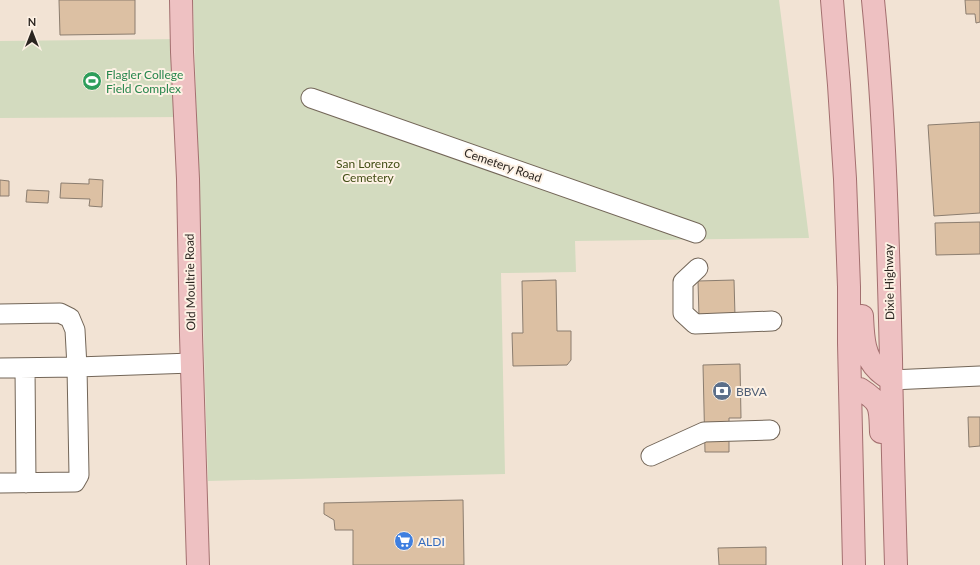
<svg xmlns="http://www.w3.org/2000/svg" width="980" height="565" font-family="Lato,sans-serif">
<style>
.green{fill:#d3dbbf}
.building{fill:#dcc0a3;stroke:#8b7d6f}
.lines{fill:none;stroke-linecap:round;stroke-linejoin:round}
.minor-casing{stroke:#736658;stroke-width:21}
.major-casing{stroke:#a36f6f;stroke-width:24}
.minor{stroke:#fff;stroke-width:19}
.major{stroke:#eec1c2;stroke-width:22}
.labels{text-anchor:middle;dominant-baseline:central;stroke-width:4;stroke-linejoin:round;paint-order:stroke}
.leisure-label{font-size:12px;fill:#27864d;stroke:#fdf1e4;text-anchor:start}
.park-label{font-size:12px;fill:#424e15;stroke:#fdf1e4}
.street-label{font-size:12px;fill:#2b2520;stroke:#fdf1e4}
.service-label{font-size:12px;fill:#4e5e75;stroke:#fdf1e4;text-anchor:start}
.shop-label{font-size:12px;fill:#366cbe;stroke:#fdf1e4;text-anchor:start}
</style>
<rect width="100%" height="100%" fill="#f2e3d4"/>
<path class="green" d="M193,0H779L809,238L575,241L576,272L501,273L505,474L208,481Z
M182,39L185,117L0,118V41Z"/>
<path class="building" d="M59,0H135V34L60,35Z
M965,0H980V22L976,23L975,14H966Z
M980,122V213L934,216L928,125Z
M89,179L103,180L102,207L89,206L90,199L60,198L61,183L89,184Z
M0,180L9,181V196H0Z
M27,190L49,191L48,203L26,202Z
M980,222V254L936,255L935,223Z
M556,280L557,331H571V360L567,365L513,366L512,333H523L522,281Z
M734,280L735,316L699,317L698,281Z
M740,364L741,418H729V452H705L703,365Z
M968,417H980V446L969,447Z
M463,500L464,565H353V530H335L334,520L324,514V503Z
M766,547V565H719L718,548Z"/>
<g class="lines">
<defs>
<path id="minor" d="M311,98L696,233
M698,268L683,282V313L695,324L772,321
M0,314L60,313L70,318L75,330L77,367L79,475L75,482L0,483
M0,368L77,367L192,363
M25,368L26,483
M891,380L980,376
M651,456L704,432L770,430"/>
<path id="major" d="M181,0L182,52L188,179L191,335L198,565
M832,0L839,85L845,179L849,287V343L854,565
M873,0C885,120 888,239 891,359C892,428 894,496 896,565
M862,316C863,335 863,356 878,370C882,374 887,377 891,380
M860,389C882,403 880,407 881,432"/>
</defs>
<use href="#minor" class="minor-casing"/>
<use href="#major" class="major-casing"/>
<use href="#minor" class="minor"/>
<use href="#major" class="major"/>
</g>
<defs>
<symbol id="stadium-disc" viewBox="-11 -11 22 22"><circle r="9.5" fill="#2e9e5b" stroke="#fdf1e4"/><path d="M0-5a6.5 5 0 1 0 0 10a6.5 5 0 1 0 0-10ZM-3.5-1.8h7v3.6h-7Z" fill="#fff"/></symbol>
<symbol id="bank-disc" viewBox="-11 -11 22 22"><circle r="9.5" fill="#5c6f8a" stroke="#fdf1e4"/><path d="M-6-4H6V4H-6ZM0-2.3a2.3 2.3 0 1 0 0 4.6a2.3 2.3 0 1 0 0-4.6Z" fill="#fff"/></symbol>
<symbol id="supermarket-disc" viewBox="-11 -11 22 22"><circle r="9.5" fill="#3f7fe0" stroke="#fdf1e4"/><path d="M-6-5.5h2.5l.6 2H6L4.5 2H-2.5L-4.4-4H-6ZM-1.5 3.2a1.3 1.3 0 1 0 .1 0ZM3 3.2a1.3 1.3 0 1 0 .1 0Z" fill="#fff"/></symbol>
</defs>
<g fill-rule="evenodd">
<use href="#stadium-disc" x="81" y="70" width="22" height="22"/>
<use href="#bank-disc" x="711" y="380" width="22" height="22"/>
<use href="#supermarket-disc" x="393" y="530" width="22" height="22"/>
</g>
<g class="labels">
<g class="leisure-label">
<text x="106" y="74">Flagler College<tspan x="106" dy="14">Field Complex</tspan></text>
</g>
<g class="park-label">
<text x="368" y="163">San Lorenzo<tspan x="368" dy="14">Cemetery</tspan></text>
</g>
<g class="street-label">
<text transform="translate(503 165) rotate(19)">Cemetery Road</text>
<text transform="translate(190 282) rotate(-91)">Old Moultrie Road</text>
<text transform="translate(889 282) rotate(-91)">Dixie Highway</text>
</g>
<g class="service-label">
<text x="736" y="391">BBVA</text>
</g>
<g class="shop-label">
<text x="418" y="541">ALDI</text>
</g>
</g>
<g transform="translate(32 32)" stroke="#fdf1e4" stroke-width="3" paint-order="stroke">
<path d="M0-3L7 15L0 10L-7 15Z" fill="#2b2520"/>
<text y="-6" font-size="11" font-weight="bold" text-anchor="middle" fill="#2b2520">N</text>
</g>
</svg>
